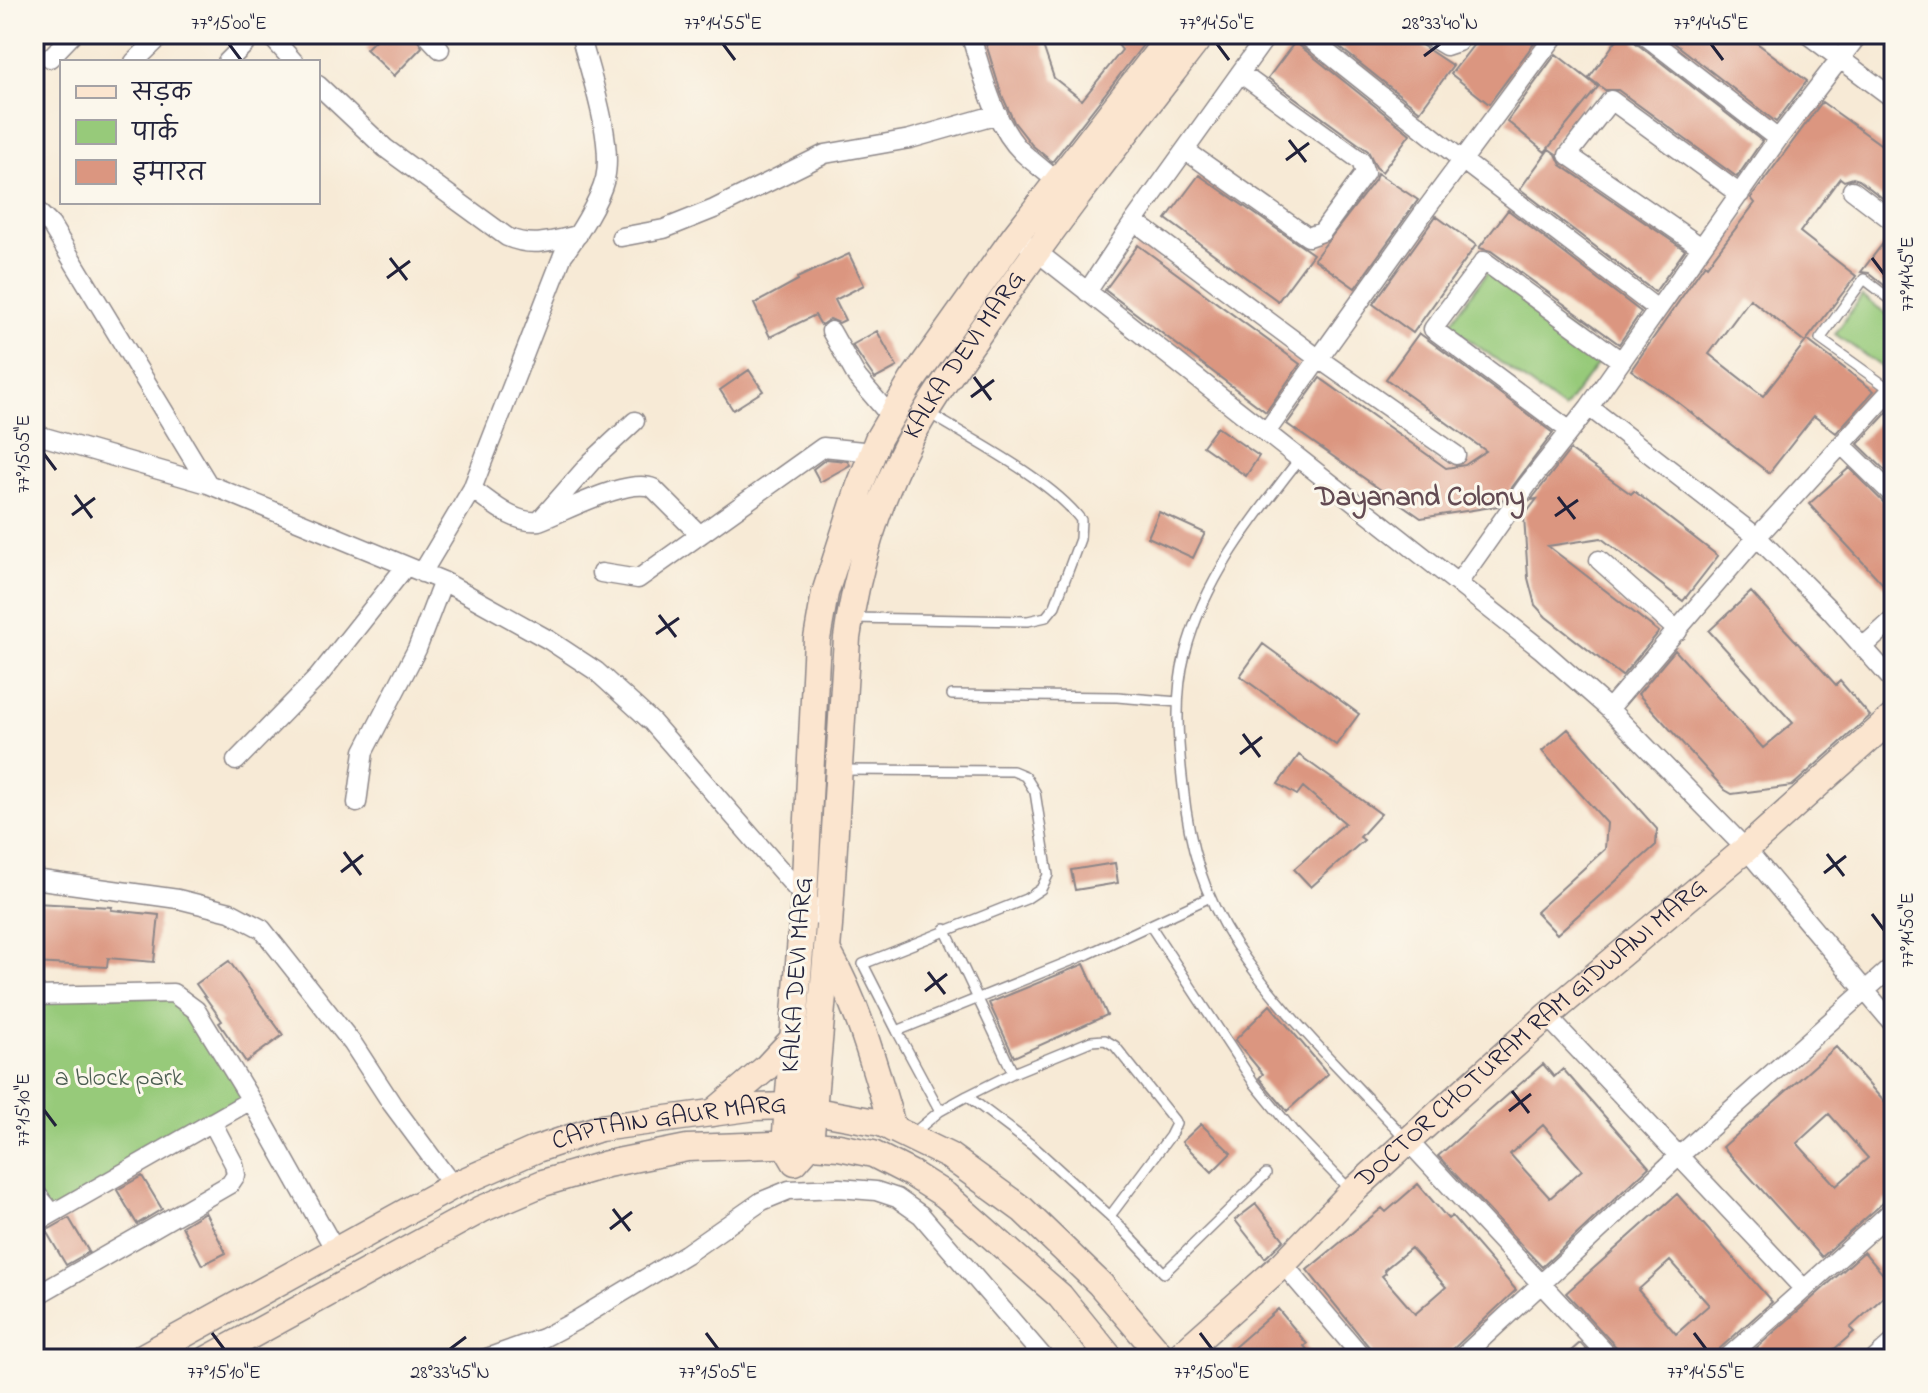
<svg xmlns="http://www.w3.org/2000/svg" width="1928" height="1393" font-family="'Indie Flower','Playpen Sans Deva',sans-serif">
<style>
.green{fill:#97ca7a;stroke:#5c765a;stroke-width:2}
.building{fill:#db9680;fill-rule:evenodd}
.lines{fill:none;stroke-linecap:round;stroke-linejoin:round}
.lane-casing{stroke:#8c8688;stroke-width:12}
.street-casing{stroke:#8c8688;stroke-width:21}
.secondary-casing{stroke:#8c8688;stroke-width:29}
.lane{stroke:#fff;stroke-width:9}
.street{stroke:#fff;stroke-width:18}
.secondary{stroke:#fbe5cf;stroke-width:26}
.ticks{fill:none;stroke:#22223b;stroke-width:3}
.labels{text-anchor:middle;dominant-baseline:central;stroke-width:6;stroke-linejoin:round;paint-order:stroke}
.street-label{font-size:26px;fill:#22223b;stroke:#fbf7ec}
.park-label{font-size:26px;fill:#4b5d51;stroke:#fbf7ec}
.neighbourhood-label{font-size:28px;font-weight:bold;fill:#634b53;stroke:#fbf7ec}
.neatline{fill:none;stroke:#22223b;stroke-width:3}
.ticks-label{font-size:20px;text-anchor:middle;fill:#22223b}
</style>
<rect width="100%" height="100%" fill="#fbf7ec"/>
<filter id="ink" filterUnits="userSpaceOnUse"><feTurbulence type="fractalNoise" baseFrequency=".0125" numOctaves="2"/><feDisplacementMap in="SourceGraphic" scale="16" xChannelSelector="R" yChannelSelector="G"/><feConvolveMatrix kernelMatrix="1 2 1 2 8 2 1 2 1" color-interpolation-filters="sRGB"/></filter>
<filter id="wash" filterUnits="userSpaceOnUse"><feTurbulence type="fractalNoise" baseFrequency=".006" numOctaves="4" result="noise"/><feDisplacementMap in="SourceGraphic" scale="32" xChannelSelector="R" yChannelSelector="G"/><feGaussianBlur stdDeviation="1.8" result="paint"/><feColorMatrix in="noise" values="0 0 0 0 0 0 0 0 0 0 0 0 0 0 0 0 0 1.4 0 .05"/><feComposite in="paint" operator="in"/></filter>
<g filter="url(#wash)">
<rect width="100%" height="100%" fill="#f7ead6"/>
<path class="green" d="M1488,271L1604,355L1564,409L1449,325Z
M1862,296L1894,319L1892,374L1835,334Z
M173,993L251,1100L34,1224V996Z"/>
<g id="blocks">
<path class="building" d="M381,34H414L422,47L394,76L366,49Z
M983,34H1039L1054,78L1082,100L1122,50L1110,34L1150,36L1052,162L1032,145L1014,122L1001,93Z
M1323,34H1410L1420,44L1453,66L1420,111Z
M1482,34H1541L1489,104L1451,74Z
M1621,34H1631L1636,43L1762,141L1737,177L1618,90H1605L1589,78Z
M1663,34H1745L1807,81L1776,122Z
M1295,42L1410,134L1382,172L1376,167L1368,151L1268,78Z
M1556,54L1598,87L1545,152L1507,121Z
M1822,102L1883,146L1894,131V207L1859,180L1853,178L1844,181L1840,178L1800,232L1856,276L1805,342L1750,299L1709,354L1763,396L1807,340L1874,391L1836,433L1814,416L1769,473L1675,400L1631,370L1705,264L1707,266L1755,203L1751,198Z
M1549,149L1556,154L1561,165L1685,250L1655,292L1520,189Z
M1377,173L1418,200L1355,288L1314,259L1375,180Z
M1199,175L1313,254L1278,301L1166,219Z
M1508,210L1641,312L1619,344L1491,251L1479,248Z
M1436,216L1476,245L1413,333L1373,304Z
M1891,233L1894,234V293L1869,273L1861,272Z
M1138,245L1300,364L1266,412L1105,290Z
M849,254L864,285L835,300L845,320L839,323L830,319L821,325L815,315L770,337L754,304L798,280L797,278Z
M877,331L897,367L875,379L852,345Z
M1419,333L1553,433L1498,506L1421,518L1287,424L1320,378L1446,468L1465,465L1486,451L1386,379Z
M749,370L763,391L733,410L720,390Z
M1893,406L1894,407V479L1858,444Z
M1217,427L1259,456L1246,476L1203,446Z
M1570,450L1631,494L1634,491L1718,556L1683,601L1601,538L1548,546L1659,632L1622,676L1546,617L1535,605L1528,578L1524,516L1537,499L1531,500Z
M826,459L847,461L850,465L820,482L813,469Z
M1849,468L1886,505L1894,508V596L1809,504Z
M1159,512L1205,533L1193,558L1148,537Z
M1751,592L1836,685L1840,681L1870,716L1792,786L1732,794L1725,790L1638,694L1675,650L1763,748L1793,723L1709,631Z
M1263,644L1359,714L1336,745L1240,676Z
M1568,729L1657,829L1656,845L1557,934L1536,912L1605,849L1607,823L1542,751Z
M1299,755L1381,814L1360,837L1364,840L1311,887L1294,869L1345,823L1303,787L1297,795L1278,784Z
M1115,863L1118,883L1075,890L1071,870Z
M34,903L112,907L111,910L159,915L154,962L108,958L107,967L34,963Z
M229,961L283,1035L246,1062L219,1023L222,1021L196,984Z
M1084,964L1107,1015L1014,1057L989,1003Z
M1270,1005L1328,1074L1287,1111L1259,1078L1263,1074L1235,1040Z
M1836,1047L1894,1113V1197L1886,1200L1822,1257L1723,1147ZM1829,1114L1868,1158L1836,1186L1797,1143Z
M1543,1064L1554,1077L1563,1069L1649,1167L1542,1267L1438,1156ZM1543,1125L1582,1170L1550,1198L1510,1154Z
M1201,1124L1231,1153L1212,1172L1182,1142Z
M142,1176L162,1209L137,1224L117,1190Z
M1418,1184L1448,1219L1452,1216L1516,1290L1452,1350L1448,1359H1376L1370,1348L1307,1270L1382,1208L1386,1212ZM1411,1248L1446,1287L1415,1314L1382,1276L1386,1273L1384,1270Z
M1677,1194L1772,1302L1718,1350L1714,1359H1623L1620,1351L1566,1293ZM1670,1261L1709,1305L1676,1334L1638,1290Z
M1256,1204L1284,1240L1265,1258L1235,1220Z
M205,1212L226,1253L202,1265L182,1226Z
M69,1218L89,1252L66,1265L46,1231Z
M1864,1252L1894,1287L1850,1328L1854,1332L1823,1359H1744Z
M1278,1309L1307,1344L1304,1346L1315,1359H1239L1231,1350Z
M1580,1343L1595,1359H1562Z"/>
</g>
</g>
<g filter="url(#ink)">
<use href="#blocks" fill-opacity="0" stroke="#8c8688" stroke-width="2"/>
<g class="lines">
<defs>
<path id="lane" d="M1891,390L1820,339L1864,279L1894,302
M1301,457C1254,517 1204,579 1185,654C1174,696 1178,743 1183,786C1189,846 1203,894 1236,945C1283,1016 1349,1077 1407,1140
M851,618L1028,621L1046,617L1055,606L1080,539L1081,520C1051,480 971,439 927,412
M952,695L1117,697L1178,702
M840,770L1013,771L1025,776L1035,792L1048,875L1041,889L1026,899L863,964L897,1031L1088,954L1208,898
M1150,925L1254,1083L1294,1132L1350,1190
M945,929L1013,1073L1091,1041L1105,1040L1115,1046L1174,1120L1176,1124L1170,1136L1110,1216L1033,1146L967,1096L1013,1073
M897,1031L940,1111
M911,1135L940,1111L967,1096
M1110,1216L1164,1273L1266,1174"/>
<path id="street" d="M269,34L294,62
M426,34L440,49
M970,34C983,73 993,124 1023,153C1034,163 1046,172 1057,181
M1304,34L1462,160L1657,309
M1426,34L1446,46L1458,42L1464,34
M1643,34L1778,139
M1807,34L1894,99
M50,58L73,34
M134,62L163,34
M227,62L255,34
M318,85L385,148L507,237C532,248 552,241 578,235
M1185,150L1308,237L1322,232L1365,173L1361,161L1240,73
M1852,190L1894,222
M34,208L51,225L208,484
M1134,221L1319,359L1456,455
M621,237L664,229L714,209L825,154L910,139L998,114
M1027,244L1542,650L1609,709L1746,849L1894,1025
M1701,247L1568,155L1611,100L1740,194
M1087,292L1134,221L1268,34
M831,331L857,377L891,417
M1589,407L1757,537L1830,610L1894,682
M1267,431L1421,216L1556,34
M1570,431L1433,329L1484,261L1621,361
M34,434L208,484L443,581L549,640L596,671L652,722L829,926
M1842,445L1894,496
M472,489C492,503 514,524 539,521C566,511 628,477 653,488L700,535
M541,519L592,461L635,421
M1599,560L1678,631
M422,573L472,489L563,255C577,237 599,202 605,179C614,141 590,73 580,34
M601,573L638,579L823,447L873,452
M1458,583L1528,484L1589,407L1778,139L1859,34
M1863,647L1894,619
M1609,709L1757,537L1894,387
M236,761L318,677L406,566
M357,803L364,751L417,649L443,581
M34,879L178,899L230,912L262,929L353,1044L392,1104L453,1186
M34,996L173,993L196,1010L251,1100L335,1250
M1547,1016L1803,1288
M1408,1141L1611,1359
M34,1191L52,1213
M34,1224L251,1100
M1283,1264L1364,1359
M34,1297L230,1184L236,1175L234,1164L212,1122
M484,1359L543,1338L575,1321L686,1254L762,1201L789,1190L839,1188L876,1191L897,1198L921,1215L1045,1359
M1460,1359L1679,1156L1894,965
M1726,1359L1894,1209
M1875,1359L1894,1342"/>
<g id="secondary">
<path id="s1" d="M1172,34L1015,236L912,381L878,439L859,488L825,593L817,639L804,898L785,1145L795,1162L810,1145L829,926L847,638C856,572 877,503 908,443C929,402 958,364 984,326C1053,225 1128,130 1202,34"/>
<path d="M827,950C859,1006 875,1068 893,1129"/>
<path d="M713,1113L766,1068L793,1039"/>
<path id="s2" d="M139,1359L453,1186L537,1149L600,1128L756,1107L788,1106L881,1123L949,1156L1023,1210L1100,1284L1164,1359"/>
<path d="M208,1359L482,1209L543,1183L607,1164L687,1148L799,1144L839,1147L873,1154L912,1174L945,1195L1060,1296L1111,1359"/>
<path id="s3" d="M1176,1359L1283,1264L1352,1192L1408,1141L1547,1016L1746,849L1894,716"/>
</g>
</defs>
<use href="#lane" class="lane-casing"/>
<use href="#street" class="street-casing"/>
<use href="#secondary" class="secondary-casing"/>
<use href="#lane" class="lane"/>
<use href="#street" class="street"/>
<use href="#secondary" class="secondary"/>
</g>
</g>
<path class="ticks" d="M229,44L241,60M723,44L735,60M1217,44L1229,60M1711,44L1723,60M1424,56L1440,44M1289,140L1306,162M1286,160L1309,143M390,258L407,280M1872,258L1884,274M387,278L410,261M974,377L991,400M971,397L994,380M44,454L56,470M75,495L92,518M1558,497L1575,519M72,515L95,498M1555,516L1578,500M659,615L676,637M656,634L679,618M1243,734L1260,757M1240,754L1262,737M344,852L361,875M1827,854L1844,876M341,872L363,855M1824,873L1846,856M1872,914L1884,930M928,972L945,994M925,991L947,974M1512,1091L1529,1113M44,1110L56,1126M1509,1111L1531,1094M613,1209L630,1231M610,1229L632,1212M212,1333L224,1349M706,1333L718,1349M1200,1333L1212,1349M1694,1333L1706,1349M450,1349L466,1337"/>
<g class="labels">
<g class="street-label">
<text stroke="none"><textPath href="#s1" startOffset="2078">KALKA DEVI MARG</textPath></text>
<text transform="translate(798 975) rotate(-86)">KALKA DEVI MARG</text>
<text stroke="none"><textPath href="#s3" startOffset="482">DOCTOR CHOTURAM RAM GIDWANI MARG</textPath></text>
<text stroke="none"><textPath href="#s2" startOffset="586">CAPTAIN GAUR MARG</textPath></text>
</g>
<g class="park-label">
<text x="119" y="1079">a block park</text>
</g>
<g class="neighbourhood-label">
<text x="1420" y="498">Dayanand Colony</text>
</g>
</g>
<rect width="1928" height="1393" fill="none" stroke="#fbf7ec" stroke-width="88"/>
<rect x="60" y="60" width="260" height="144" fill="#fbf7ec" stroke="#a4a2a5" stroke-width="2"/>
<rect x="76" y="86" width="40" height="12" fill="#fbe5cf" stroke="#a4a2a5" stroke-width="2"/>
<text x="132" y="100" font-size="24" fill="#22223b">सड़क</text>
<rect x="76" y="120" width="40" height="24" fill="#97ca7a" stroke="#a4a2a5" stroke-width="2"/>
<text x="132" y="140" font-size="24" fill="#22223b">पार्क</text>
<rect x="76" y="160" width="40" height="24" fill="#db9680" stroke="#a4a2a5" stroke-width="2"/>
<text x="132" y="180" font-size="24" fill="#22223b">इमारत</text>
<rect x="44" y="44" width="1840" height="1305" class="neatline"/>
<g class="ticks-label">
<text x="229" y="29">77°15'00"E</text>
<text x="723" y="29">77°14'55"E</text>
<text x="1217" y="29">77°14'50"E</text>
<text x="1440" y="29">28°33'40"N</text>
<text x="1711" y="29">77°14'45"E</text>
<text transform="translate(1906 274) rotate(-90)" y="7">77°14'45"E</text>
<text transform="translate(22 454) rotate(-90)" y="7">77°15'05"E</text>
<text transform="translate(1906 930) rotate(-90)" y="7">77°14'50"E</text>
<text transform="translate(22 1110) rotate(-90)" y="7">77°15'10"E</text>
<text x="224" y="1378">77°15'10"E</text>
<text x="450" y="1378">28°33'45"N</text>
<text x="718" y="1378">77°15'05"E</text>
<text x="1212" y="1378">77°15'00"E</text>
<text x="1706" y="1378">77°14'55"E</text>
</g>
</svg>
